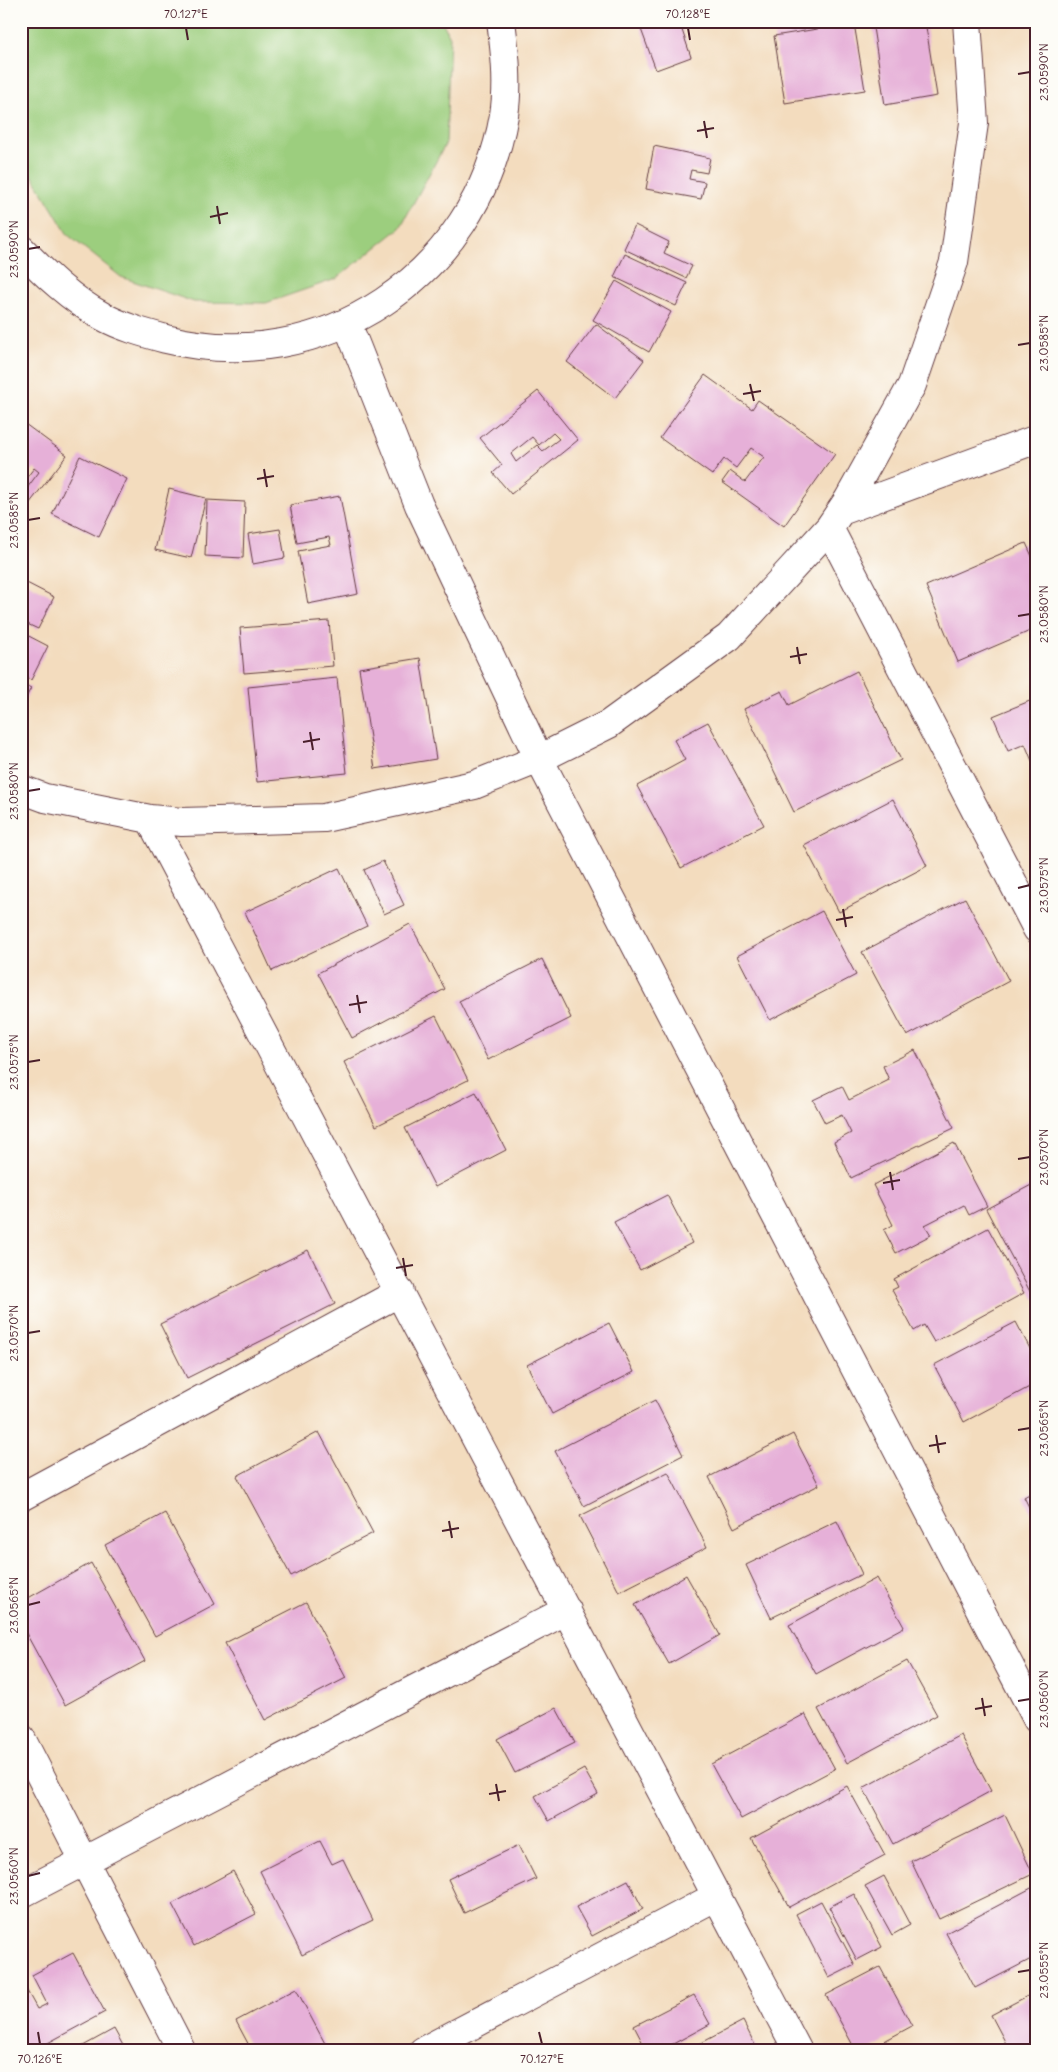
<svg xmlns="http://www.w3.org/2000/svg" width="1058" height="2072" font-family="Delius,sans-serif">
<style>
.green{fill:#9cce7e;stroke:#737654}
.building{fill:#e6b0d8;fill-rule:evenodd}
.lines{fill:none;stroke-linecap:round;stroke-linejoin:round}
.minor-casing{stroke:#633b41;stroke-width:30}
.minor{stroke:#fff;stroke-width:28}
.ticks{fill:none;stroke:#4a1f2b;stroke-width:2}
.neatline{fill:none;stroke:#4a1f2b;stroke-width:2}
.ticks-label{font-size:12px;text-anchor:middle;fill:#4a1f2b}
</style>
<rect width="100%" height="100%" fill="#fdfcf7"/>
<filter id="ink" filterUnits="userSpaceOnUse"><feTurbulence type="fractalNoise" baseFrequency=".02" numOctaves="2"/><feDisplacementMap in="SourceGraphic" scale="10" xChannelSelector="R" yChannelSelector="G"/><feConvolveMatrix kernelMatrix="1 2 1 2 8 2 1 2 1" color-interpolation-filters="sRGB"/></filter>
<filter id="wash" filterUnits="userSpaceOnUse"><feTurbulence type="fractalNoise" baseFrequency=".0096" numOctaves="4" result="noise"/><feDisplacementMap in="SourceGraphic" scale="20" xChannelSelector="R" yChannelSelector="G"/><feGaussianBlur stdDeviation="1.12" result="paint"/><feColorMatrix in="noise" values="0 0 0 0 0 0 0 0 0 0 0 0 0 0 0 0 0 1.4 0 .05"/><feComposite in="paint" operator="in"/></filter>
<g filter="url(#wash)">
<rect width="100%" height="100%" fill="#f3dcbe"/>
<path class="green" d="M21,21H442L450,37L446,143L400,228L336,279L266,303L194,302L121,277L68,235L21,157Z"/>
<g id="blocks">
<path class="building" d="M638,21H706L682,30L691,57L656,70Z
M872,21H925L937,96L885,105Z
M854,23L865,90L785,103L774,36Z
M654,146L710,158L707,173L691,170L689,179L705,182L701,199L646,189Z
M635,225L669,242L664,253L692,266L686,278L624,249Z
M625,254L687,283L676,306L614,277Z
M616,281L671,312L649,352L593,320Z
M596,324L644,360L615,398L567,362Z
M705,375L752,409L758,400L835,454L784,526L722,482L730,471L745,482L764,457L751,448L736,468L724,459L712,475L660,438Z
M538,391L578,440L511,494L493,473L502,465L480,438ZM553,433L559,439L543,451L537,445L516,462L511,454L532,437L539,445Z
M21,421L67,455L29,504L21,498V496L39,472L34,468L21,485Z
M80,456L127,479L99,537L52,514Z
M169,489L206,498L191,558L155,550Z
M340,496L358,594L308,604L298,551L331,545L329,537L297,543L290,505Z
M207,500L245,502L243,558L205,556Z
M280,529L285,558L253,564L248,534Z
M1026,543L1037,567V628L958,662L926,586Z
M21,580L54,597L38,629L21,621Z
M329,621L333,666L244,673L240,628Z
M21,632L48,646L31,680L21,676Z
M420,658L436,759L375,769L359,668Z
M857,671L901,760L794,812L744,709L782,691L789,705Z
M337,678L347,773L257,782L248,687Z
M21,683L31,688L21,707Z
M1037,698V773L1025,744L1008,751L993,716Z
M708,722L764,825L681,868L637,786L685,760L674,740Z
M893,799L927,866L839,912L804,845Z
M383,861L404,905L384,914L364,870Z
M339,868L367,926L272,971L245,912Z
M965,898L1009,981L907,1036L862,952Z
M822,911L856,975L770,1020L737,956Z
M410,924L445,989L352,1038L318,973Z
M542,959L571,1018L488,1060L459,1001Z
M436,1016L468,1080L376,1126L344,1062Z
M915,1050L954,1128L851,1178L834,1142L851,1133L842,1115L825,1123L813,1100L842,1086L849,1100L889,1080L883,1066Z
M476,1092L506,1150L435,1187L405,1128Z
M954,1143L987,1206L969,1215L964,1205L925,1225L931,1235L896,1253L884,1230L893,1225L873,1185Z
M1037,1182V1298L1034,1299L986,1209Z
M667,1195L692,1243L640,1270L614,1222Z
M988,1228L1024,1293L934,1342L924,1325L914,1331L892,1290L898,1287L894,1279Z
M308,1250L335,1304L187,1378L160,1324Z
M1016,1322L1037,1362V1383L964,1422L934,1365Z
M609,1323L634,1372L552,1414L527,1365Z
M655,1400L683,1455L584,1506L555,1451Z
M319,1432L373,1533L291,1576L237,1476Z
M793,1434L819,1485L734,1528L709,1477Z
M668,1472L707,1547L619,1592L580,1516Z
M1037,1490V1523L1024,1497Z
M165,1513L215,1604L155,1636L105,1545Z
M837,1521L862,1574L771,1618L746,1565Z
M91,1563L145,1661L65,1705L21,1624V1602Z
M686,1575L720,1635L669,1664L635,1605Z
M877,1578L904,1627L816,1674L789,1625Z
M306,1602L346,1678L265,1720L225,1643Z
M907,1661L937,1715L847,1763L818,1709Z
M556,1708L575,1743L515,1773L497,1739Z
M805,1714L835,1769L741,1819L711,1764Z
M961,1735L991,1791L893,1844L863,1788Z
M584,1769L598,1794L549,1821L535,1796Z
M847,1786L885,1855L789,1907L751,1838Z
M1005,1815L1033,1874L939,1919L911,1861Z
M320,1841L332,1864L343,1859L373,1920L302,1955L260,1871Z
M519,1845L536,1879L464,1913L448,1879Z
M233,1871L256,1914L194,1946L172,1904Z
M884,1876L910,1925L892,1935L865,1886Z
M628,1880L643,1909L592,1936L576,1907Z
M1037,1885V1956L975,1988L946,1933Z
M854,1894L882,1947L857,1960L829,1907Z
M821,1901L855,1965L829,1978L796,1914Z
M73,1953L105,2012L33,2051H21V1980L37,2009L47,2004L32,1975Z
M880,1967L912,2026L866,2051H856L826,1995Z
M296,1989L329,2051H252L236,2021Z
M1037,1991V2051H1010L991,2015Z
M694,1995L710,2024L660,2051H647L634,2026Z
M743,2021L758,2051H686Z
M114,2029L126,2051H74Z"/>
</g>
</g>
<g filter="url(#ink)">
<use href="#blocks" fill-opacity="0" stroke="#633b41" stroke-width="1"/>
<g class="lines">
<defs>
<path id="minor" d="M21,249C45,274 71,299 102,316C122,327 144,333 166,339C323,378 477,275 504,115C509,84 505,52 501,21
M347,323L419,505L539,759L1037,1719
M841,511L1037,439
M829,528L1037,929
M21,789L45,798L150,819L182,822L324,818L474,785L539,759L609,724L729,637L829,528L848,500L912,385L954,262L974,123L967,21
M150,819L798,2051
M21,1497L400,1292
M21,1738L182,2051
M21,1894L567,1610
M423,2051L717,1896"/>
</defs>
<use href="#minor" class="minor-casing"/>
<use href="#minor" class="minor"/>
</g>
</g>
<path class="ticks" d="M186,28L188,40M688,28L690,40M1018,74L1030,72M704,121L707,138M697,131L714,128M217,206L220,224M210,217L228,213M28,249L40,247M1018,345L1030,343M750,384L754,401M743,394L761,391M264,469L267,487M257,479L274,476M28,520L40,518M1018,616L1030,614M797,647L800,664M790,657L807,654M310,732L313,750M303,742L320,739M28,791L40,789M1018,888L1030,885M843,909L846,927M836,920L853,917M357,995L360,1013M349,1005L367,1002M28,1062L40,1060M1018,1159L1030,1157M890,1172L893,1190M883,1183L900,1180M403,1258L406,1276M396,1268L413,1265M28,1333L40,1331M1018,1430L1030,1428M936,1435L939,1453M929,1446L946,1443M449,1521L452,1538M442,1531L459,1528M28,1605L40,1602M982,1698L985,1716M1018,1701L1030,1699M975,1709L992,1706M496,1784L499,1801M489,1794L506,1791M28,1876L40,1873M1018,1972L1030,1970M38,2032L40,2044M539,2032L542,2044"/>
<rect width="1058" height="2072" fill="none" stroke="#fdfcf7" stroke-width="55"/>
<rect x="28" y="28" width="1002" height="2016" class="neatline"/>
<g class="ticks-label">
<text x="186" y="18">70.127°E</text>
<text x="688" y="18">70.128°E</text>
<text transform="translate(1044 72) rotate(-90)" y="4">23.0590°N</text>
<text transform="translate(14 249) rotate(-90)" y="4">23.0590°N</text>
<text transform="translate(1044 343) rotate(-90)" y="4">23.0585°N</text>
<text transform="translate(14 520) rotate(-90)" y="4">23.0585°N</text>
<text transform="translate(1044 614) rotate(-90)" y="4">23.0580°N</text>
<text transform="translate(14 791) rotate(-90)" y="4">23.0580°N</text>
<text transform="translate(1044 885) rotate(-90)" y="4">23.0575°N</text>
<text transform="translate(14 1062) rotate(-90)" y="4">23.0575°N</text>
<text transform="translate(1044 1157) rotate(-90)" y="4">23.0570°N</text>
<text transform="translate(14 1333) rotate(-90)" y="4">23.0570°N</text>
<text transform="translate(1044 1428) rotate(-90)" y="4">23.0565°N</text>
<text transform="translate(14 1605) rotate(-90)" y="4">23.0565°N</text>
<text transform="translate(1044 1699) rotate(-90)" y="4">23.0560°N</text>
<text transform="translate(14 1876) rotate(-90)" y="4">23.0560°N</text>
<text transform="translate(1044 1970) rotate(-90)" y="4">23.0555°N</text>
<text x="40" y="2063">70.126°E</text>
<text x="542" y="2063">70.127°E</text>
</g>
</svg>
